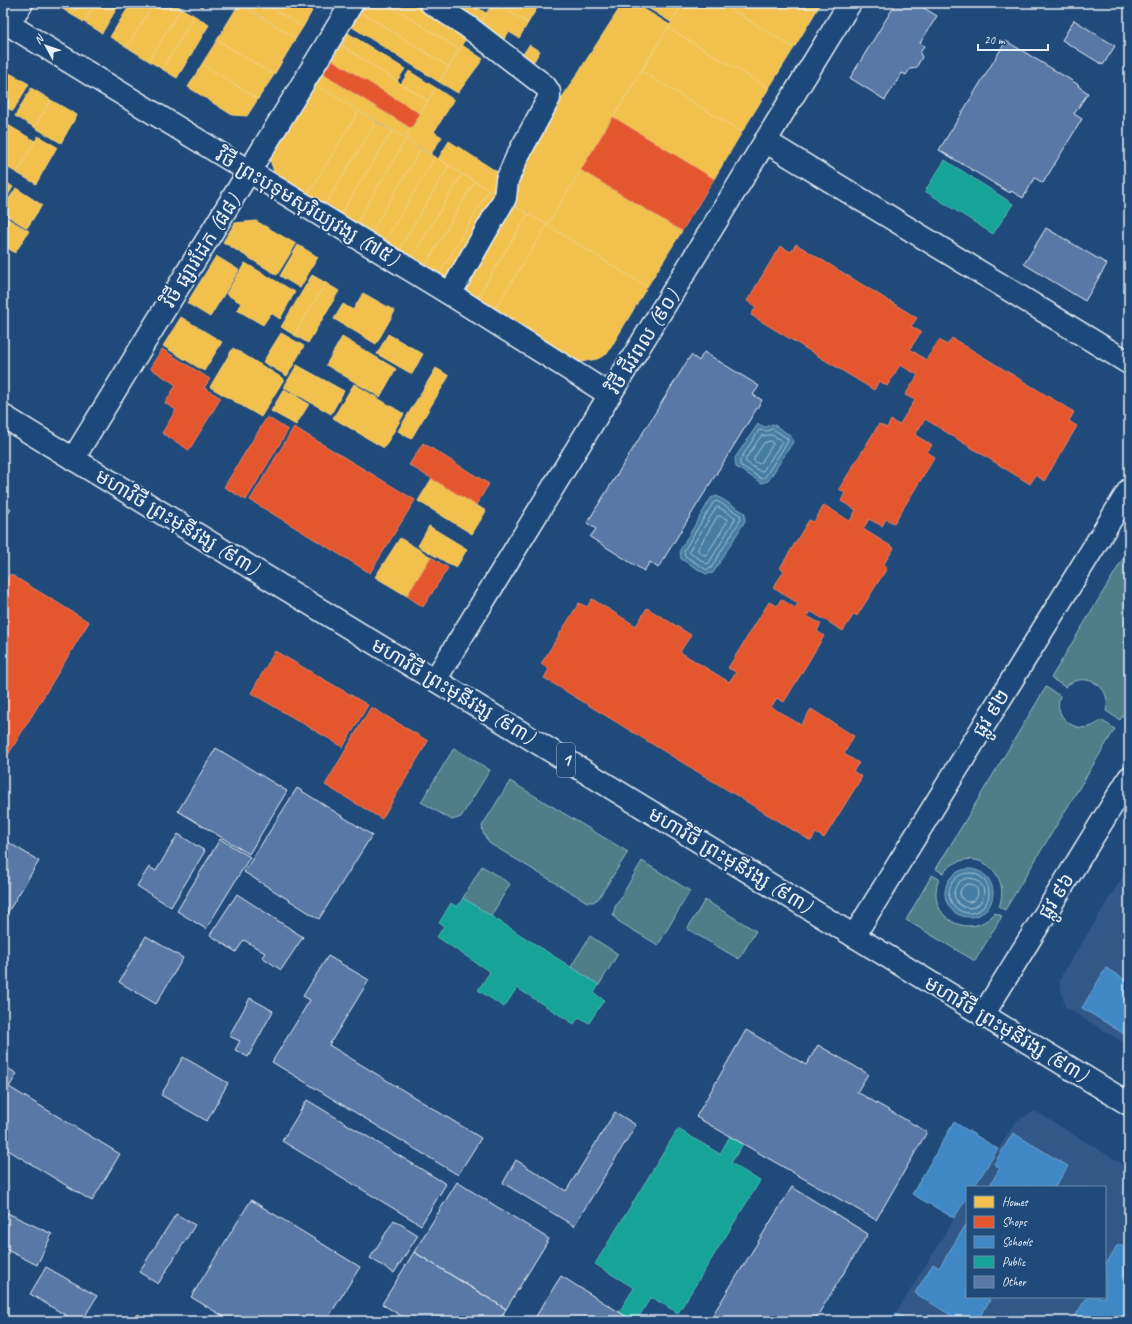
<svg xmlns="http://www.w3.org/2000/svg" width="1132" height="1324" font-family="Caveat,'Noto Sans Khmer',sans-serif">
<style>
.built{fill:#305887}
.green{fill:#4f7e89;stroke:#9cb8c0}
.water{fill:#467da2;stroke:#87abc4}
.homes{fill:#f2c14e;stroke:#efcf81}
.shops{fill:#e4572e;stroke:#e5856b}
.schools{fill:#3f88c5;stroke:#72a8d4}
.public{fill:#17a398;stroke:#56bab5}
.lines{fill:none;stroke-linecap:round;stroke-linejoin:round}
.shore{stroke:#a7c3d6;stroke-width:1}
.building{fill:#5978a5;stroke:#e8f1f8}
.minor-casing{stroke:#e8f1f8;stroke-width:25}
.trunk-casing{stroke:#e8f1f8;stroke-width:25}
.minor{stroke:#1f4a7a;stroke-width:22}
.trunk{stroke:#1f4a7a;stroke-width:22}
.labels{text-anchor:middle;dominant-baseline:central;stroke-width:4;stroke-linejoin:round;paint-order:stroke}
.shield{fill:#1f4a7a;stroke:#acbfd2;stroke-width:1}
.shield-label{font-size:19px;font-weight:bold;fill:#e8f1f8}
.street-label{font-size:20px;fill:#e8f1f8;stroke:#1f4a7a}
</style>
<rect width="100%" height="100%" fill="#1f4a7a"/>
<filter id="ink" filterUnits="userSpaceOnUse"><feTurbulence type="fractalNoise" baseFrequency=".025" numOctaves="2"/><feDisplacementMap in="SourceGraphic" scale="8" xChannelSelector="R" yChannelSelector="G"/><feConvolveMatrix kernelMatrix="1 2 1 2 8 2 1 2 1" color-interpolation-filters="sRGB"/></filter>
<g filter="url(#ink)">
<path class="built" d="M1129,866V1046L1065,1007L1059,980Z
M1035,1111L1129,1168V1321H891L967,1198V1297H1105V1187H974L1016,1121Z"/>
<path class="green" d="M1129,549V706L1120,720L1106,711C1114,687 1084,669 1065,687L1051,678Z
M1046,687L1060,696C1051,720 1083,739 1101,720L1115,729L1005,910L999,907C1013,869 969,842 943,873L936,869Z
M454,748L490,770L461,817L452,820L421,802Z
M510,781L628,852L598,899L593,902H587L489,843L483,833L482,826Z
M642,861L690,891L658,945L618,921L613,915L615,907Z
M482,866L510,884L491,916L463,898Z
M932,875L939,879C924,916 969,943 995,913L1002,916L975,961L906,920Z
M705,900L756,931L739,959L687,929Z
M590,936L618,954L599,985L571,967Z"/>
<path class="water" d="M758,424L765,427L773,424L791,436L793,442L768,481L762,483L736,467L735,458Z
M717,496L745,513V521L713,573L706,574L681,559L680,550L711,498Z
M945 893a24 24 0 1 1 48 0a24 24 0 1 1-48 0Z"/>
<path class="homes" d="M53,3H80L72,15Z
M80,3H96L84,22L72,15Z
M96,3H120L102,33L84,22Z
M131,3H154L127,47L110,37Z
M154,3H172L181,8L149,61L127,47Z
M195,3H204L202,7Z
M239,3H263L303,27L296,38Z
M263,3H299L312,11L303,27Z
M366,3H386L459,49L449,67L361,12Z
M386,3H426L471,31L459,49Z
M439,3H473L472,4L486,13L477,27Z
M493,3H499L503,8L528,23L519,38L509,32L501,43L477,27Z
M506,3H540L528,23L503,8Z
M623,3H634L670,25L547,225L510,203L512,175Z
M640,3H683L671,22Z
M683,3H721L794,48L769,88L668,28Z
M721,3H817L820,5L794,48Z
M239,4L296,38L274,75L217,40Z
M181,8L195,16L162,69L149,61Z
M361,12L449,67L439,82L352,27Z
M195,16L209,25L177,78L162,69Z
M668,28L769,88L742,132L641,71Z
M348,33L405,69L397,81L341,45Z
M217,40L274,75L258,99L202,64Z
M341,45L428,101L420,114L332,60Z
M462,45L483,59L458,93L439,82Z
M529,45L540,51L528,71L517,64Z
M202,64L258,99L247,116L232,115L188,87Z
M4,70L29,84L13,111L3,106V72Z
M409,71L436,88L428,101L401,84Z
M641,71L742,132L714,179L613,117Z
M323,74L411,128L405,138L316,85Z
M316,85L359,111L306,197L278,178L274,172L270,160Z
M31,88L51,100L34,127L15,116Z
M436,88L454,100L434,132L442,137L431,154L405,138Z
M51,100L77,115L61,143L34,127Z
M359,111L376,122L323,208L306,197Z
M3,122L8,125L3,134Z
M376,122L392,131L339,217L323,208Z
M8,125L35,141L17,173L3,165V134Z
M392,131L406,139L354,227L339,217Z
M38,136L57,147L36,184L17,173Z
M406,139L421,149L369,236L354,227Z
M449,141L502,175V198L438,159Z
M421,149L435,157L383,244L369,236Z
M435,157L449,165L397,253L383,244Z
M449,165L462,174L410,261L397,253Z
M581,170L682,231L647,287L547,225Z
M462,174L475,181L423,269L410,261Z
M3,180L13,187L3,203Z
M475,181L489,190L437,278L423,269Z
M16,188L42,205L27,228L3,213V208Z
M489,190L502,198L449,285L437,278Z
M510,203L528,214L475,301L458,290Z
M528,214L547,225L493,312L475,301Z
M3,216L29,231L15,253L3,245Z
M256,221L296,244L277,275L223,242L235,223Z
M547,225L647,287L607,354L597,359L575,363L493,312Z
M298,245L318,257L300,288L280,276Z
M216,256L239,270L210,317L187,303Z
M245,263L295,292L280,319L271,313L263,325L237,310L241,303L226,294Z
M312,275L326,283L294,335L281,327Z
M326,283L339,291L308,343L294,335Z
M363,293L395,311L376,344L334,319L343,304L353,310Z
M181,317L222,342L204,371L163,346Z
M281,333L304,346L287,376L263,362Z
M388,334L423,354L412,374L377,354Z
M342,337L396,369L380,397L326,365Z
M233,348L284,379L261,417L210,387Z
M297,365L344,391L331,414L284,387Z
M436,368L449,376L411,439L398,431Z
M354,384L404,414L384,448L333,418Z
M284,389L309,404L296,425L271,411Z
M432,478L486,511L472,534L418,501Z
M429,526L467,549L456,568L418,546Z
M400,538L431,557L407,596L375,577Z
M138,1314L150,1321H134Z"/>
<path class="shops" d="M332,60L420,114L411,128L323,74Z
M613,117L714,179L682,231L581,170Z
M796,244L917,318L911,326L921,332L910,349L926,360L939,340L947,345L952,338L1074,412L1069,421L1077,426L1044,481L1036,475L1030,484L925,419L915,435L932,445L927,452L935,457L894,523L886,519L882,526L869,519L863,529L894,548L883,565L887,568L857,616L854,614L843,631L810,611L807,616L821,624L817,631L824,636L784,702L777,698L771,707L801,725L811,709L854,736L844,754L859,763L853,771L862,777L824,838L816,833L811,841L544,678L549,669L541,664L579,603L587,607L592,599L636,626L647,608L691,635L680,652L729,682L736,672L728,668L769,602L777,606L781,599L795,608L798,603L773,588L784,571L780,568L809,520L814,522L824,505L850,521L856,510L841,501L845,493L839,489L879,424L887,428L891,420L899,425L915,400L905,395L918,375L900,365L887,386L879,381L874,390L751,315L756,307L747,301L780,246L791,252Z
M162,349L210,379L204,388L221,398L189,450L162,433L176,410L165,403L176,385L150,368Z
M267,417L288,430L246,500L224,487Z
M294,427L415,500L370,573L250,500Z
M423,443L489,484L476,505L409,465Z
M431,557L448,568L423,607L407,596Z
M10,574L89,622L3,763V586Z
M275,651L368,705L343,747L251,693Z
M371,707L428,741L382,819L325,785Z"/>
<path class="schools" d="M1106,968L1129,982V1037L1082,1008Z
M954,1122L998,1149L974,1187H967V1198L954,1218L912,1194Z
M1013,1133L1068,1166L1055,1187H989L1000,1168L994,1164Z
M967,1223V1297H985L990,1300L977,1321H960L915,1293L933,1264L939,1268Z
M1118,1244L1129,1250V1321H1072L1087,1297H1105V1266Z
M896,1313L909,1321H891Z"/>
<path class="public" d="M945,160L1013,204L993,234L925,191Z
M463,898L599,985L594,993L604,1000L589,1023L579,1017L574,1024L517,988L504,1007L478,990L490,972L437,937L444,926L439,923L451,903L457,907Z
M678,1129L720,1154L730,1136L743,1144L731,1163L760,1181L678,1313L651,1297L636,1321H633L619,1312L634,1288L595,1264Z"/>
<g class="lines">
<path class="shore" d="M773,429L787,438L788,441L765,477L762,479L740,465V460L759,430L766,431Z
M772,435L781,440L782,442L763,471L761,472L746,462L745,460L761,436Z
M771,441L773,444L761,463L759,464L754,461V458L764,443Z
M714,502L717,501L740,515L741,519L711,568L707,570L685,556L684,551Z
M718,507L735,517V519L709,563L707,564L690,553L689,551L716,508Z
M718,516H720L727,519V522L707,554L704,555L698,551V549Z
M949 893a20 20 0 1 1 40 0a20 20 0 1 1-40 0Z
M954 893a15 15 0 1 1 30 0a15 15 0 1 1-30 0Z
M960 893a9 9 0 1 1 18 0a9 9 0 1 1-18 0Z"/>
</g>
<path class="building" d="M896,3H916L937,16L920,43L924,46L920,53L922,57L916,68L910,69L906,75L902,73L885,100L850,78Z
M1074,20L1115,46L1103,65L1062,40Z
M1006,41L1079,85L1078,86L1088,93L1074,114L1082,119L1043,183L1035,178L1023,198L1011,191L1010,193L939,150Z
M1046,228L1107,264L1085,301L1024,264Z
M704,352L759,386L753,395L762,400L658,568L650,562L644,571L590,537L596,529L587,523L691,355L699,361Z
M3,503L11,509L3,522Z
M216,748L287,791L249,854L178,811Z
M297,788L372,835L319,919L244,872Z
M178,834L205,851L171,907L137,886L149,867L156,871Z
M3,839L39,861L3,920Z
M220,839L250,857L206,929L177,911Z
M237,894L303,937L281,970L262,957L265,953L244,940L236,952L210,935Z
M146,936L183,958L156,1004L119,982Z
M328,956L369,980L329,1045L481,1138L458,1175L272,1062L310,1000L303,996Z
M250,998L273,1011L248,1057L235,1050L240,1041L229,1036Z
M746,1030L806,1065L818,1045L868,1074L857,1092L927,1132L876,1220L696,1117Z
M183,1057L228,1083L207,1121L161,1095Z
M3,1065L17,1074L9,1087L120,1154L92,1201L3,1147Z
M307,1100L446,1184L421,1225L282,1141Z
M615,1112L636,1125L574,1226L503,1183L516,1160L566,1191Z
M457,1182L549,1239L506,1309L414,1252Z
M792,1187L868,1234L814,1321H709Z
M251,1200L360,1267L326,1321H231L191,1297Z
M3,1211L52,1234L37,1265L3,1248Z
M176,1214L195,1225L158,1284L139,1272Z
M394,1220L418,1235L394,1273L370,1258Z
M414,1252L506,1309L499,1321H409L382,1304Z
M46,1267L97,1296L82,1321H75L30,1294Z
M561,1276L619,1312L633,1321H533Z
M377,1316L385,1321H374Z"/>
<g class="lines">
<defs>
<path id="minor" d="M431,3L467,26L545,86L549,92V98L517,157L507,180L505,198L450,294
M3,21L450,294L610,395
M8,24L22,3
M765,141L1129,363
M73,459L352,3
M435,680L850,3
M854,936L1129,490
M983,1015L1129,778"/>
<path id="trunk" d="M3,416L1129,1104"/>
</defs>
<use href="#minor" class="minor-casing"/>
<use href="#trunk" class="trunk-casing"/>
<use href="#minor" class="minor"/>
<use href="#trunk" class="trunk"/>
</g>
</g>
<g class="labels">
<rect class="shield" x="557" y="743" width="18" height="34" rx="3"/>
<g class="shield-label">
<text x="566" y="760">1</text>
</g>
<g class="street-label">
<text transform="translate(307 207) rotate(31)">វិថី ព្រះបុទុមសុរិយ្យវង្ស (៧៥)</text>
<text transform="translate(201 251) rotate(-58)">វិថី ផ្សារដែក (៨៨)</text>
<text transform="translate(643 342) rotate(-58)">វិថី ជីវពល (៩០)</text>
<text transform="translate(177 522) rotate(31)">មហាវិថី ព្រះមុនីវង្ស (៩៣)</text>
<text transform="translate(453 691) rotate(31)">មហាវិថី ព្រះមុនីវង្ស (៩៣)</text>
<text transform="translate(991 713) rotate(-58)">ផ្លូវ ៩២</text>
<text transform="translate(730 860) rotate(31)">មហាវិថី ព្រះមុនីវង្ស (៩៣)</text>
<text transform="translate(1056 896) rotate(-58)">ផ្លូវ ៩៦</text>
<text transform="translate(1006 1029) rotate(31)">មហាវិថី ព្រះមុនីវង្ស (៩៣)</text>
</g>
</g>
<rect width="1132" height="1324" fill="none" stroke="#1f4a7a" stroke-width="16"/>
<rect x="8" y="8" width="1116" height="1308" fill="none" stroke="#e8f1f8" stroke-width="1.5" filter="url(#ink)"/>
<rect x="966" y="1186" width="140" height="112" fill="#1f4a7a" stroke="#6f8dac"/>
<rect x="974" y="1196" width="20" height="12" fill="#f2c14e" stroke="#6f8dac"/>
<text x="1002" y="1206" font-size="12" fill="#e8f1f8">Homes</text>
<rect x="974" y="1216" width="20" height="12" fill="#e4572e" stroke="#6f8dac"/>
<text x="1002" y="1226" font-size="12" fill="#e8f1f8">Shops</text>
<rect x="974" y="1236" width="20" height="12" fill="#3f88c5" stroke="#6f8dac"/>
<text x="1002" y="1246" font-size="12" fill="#e8f1f8">Schools</text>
<rect x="974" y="1256" width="20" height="12" fill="#17a398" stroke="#6f8dac"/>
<text x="1002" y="1266" font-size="12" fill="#e8f1f8">Public</text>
<rect x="974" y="1276" width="20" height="12" fill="#5978a5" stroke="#6f8dac"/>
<text x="1002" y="1286" font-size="12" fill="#e8f1f8">Other</text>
<g transform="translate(46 46) rotate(310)" stroke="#1f4a7a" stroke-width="3" paint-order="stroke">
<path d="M0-3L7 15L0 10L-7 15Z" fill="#e8f1f8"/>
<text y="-6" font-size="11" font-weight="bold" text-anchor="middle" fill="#e8f1f8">N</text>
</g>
<path d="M978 44v6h70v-6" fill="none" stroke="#e8f1f8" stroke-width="2"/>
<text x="984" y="44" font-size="12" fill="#e8f1f8" stroke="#1f4a7a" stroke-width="3" paint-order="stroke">20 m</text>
</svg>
